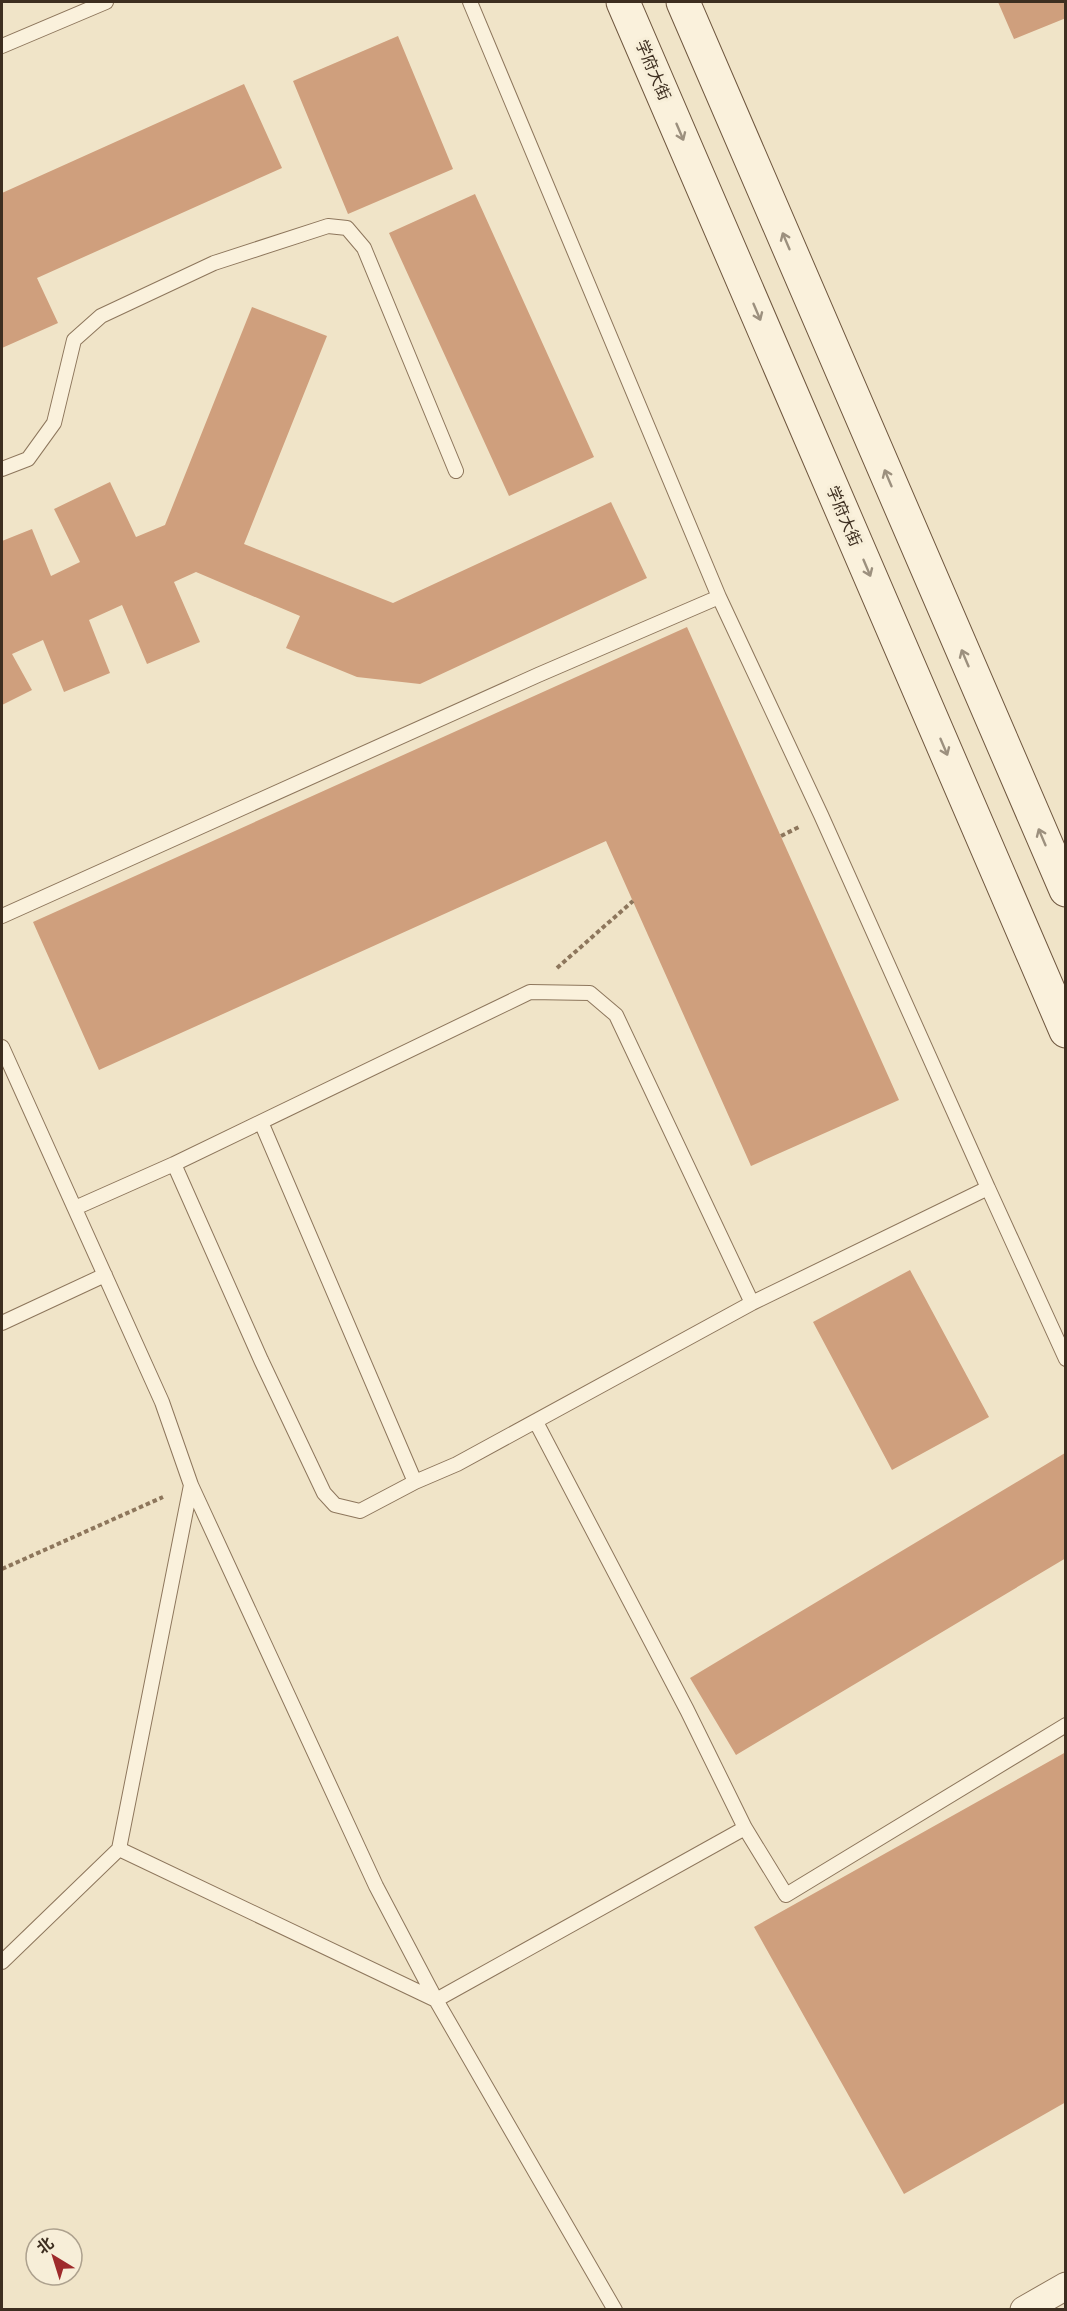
<svg xmlns="http://www.w3.org/2000/svg" width="1067" height="2311" font-family="'Times New Roman','Noto Sans SC',serif">
<style>
.building{fill:#cf9f7d}
.lines{fill:none;stroke-linecap:round;stroke-linejoin:round}
.lane-casing{stroke:#8d765c;stroke-width:16}
.street-casing{stroke:#8d765c;stroke-width:29}
.secondary-casing{stroke:#6f573f;stroke-width:35}
.path{stroke:#8d765c;stroke-width:4;stroke-dasharray:4.5 3;stroke-linecap:butt}
.lane{stroke:#faf1dc;stroke-width:14}
.street{stroke:#faf1dc;stroke-width:27}
.secondary{stroke:#faf1dc;stroke-width:33}
.oneway{stroke:#9c907e}
.labels{text-anchor:middle;dominant-baseline:central;stroke-width:6;stroke-linejoin:round;paint-order:stroke}
.street-label{font-size:16px;fill:#3d2e20;stroke:#f7eed8}
</style>
<rect width="100%" height="100%" fill="#f0e4c8"/>
<path class="building" d="M998,2H1066V18L1014,39Z
M398,36L453,169L348,214L293,81Z
M244,84L282,168L37,278L58,323L2,348V193Z
M475,194L594,457L509,496L389,233Z
M252,307L327,336L244,544L393,603L611,502L647,578L420,684L357,677L286,648L300,616L196,572L174,582L200,642L147,664L122,605L89,620L110,673L64,692L43,640L12,654L32,690L2,705V541L32,529L51,576L80,562L54,509L110,482L136,537L165,525Z
M687,627L899,1100L751,1166L606,841L99,1070L33,922Z
M910,1270L989,1417L892,1470L813,1322Z
M1065,1453L1066,1558L736,1755L690,1678Z
M1066,1752V2102L904,2194L754,1927Z"/>
<g class="lines">
<defs>
<path id="lane" d="M2,46L106,2
M2,469L28,459L54,423L74,340L101,316L214,263L328,226L347,228L364,248L456,471
M719,597L821,815L988,1188L752,1303L457,1464L415,1482L360,1511L335,1505L324,1493L261,1360L174,1164L530,992L590,993L616,1015L752,1303
M2,916L538,675L719,597L470,2
M2,1047L162,1402L191,1485L119,1849L2,1962
M261,1122L415,1482
M988,1188L1066,1359
M75,1208L174,1164
M2,1323L105,1275
M536,1422L687,1710L745,1828L786,1895L1066,1725
M191,1485L376,1886L436,2000L615,2310
M119,1849L436,2000L745,1828"/>
<path id="street" d="M1024,2310L1066,2286"/>
<path id="secondary" d="M623,2L1066,1031
M683,2L1066,890"/>
</defs>
<use href="#lane" class="lane-casing"/>
<use href="#street" class="street-casing"/>
<use href="#secondary" class="secondary-casing"/>
<path class="path" d="M781,836L799,827
M557,968L633,901
M2,1569L163,1497"/>
<use href="#lane" class="lane"/>
<use href="#street" class="street"/>
<use href="#secondary" class="secondary"/>
</g>
<defs><path id="oneway-shaft" d="M-6 0H5M1.5-3L5.5 0L1.5 3" fill="none" stroke-width="1.6" stroke-linecap="round" stroke-linejoin="round" transform="scale(1.5)"/></defs>
<g class="oneway">
<use href="#oneway-shaft" transform="translate(680 132) rotate(67)"/>
<use href="#oneway-shaft" transform="translate(786 241) rotate(-113)"/>
<use href="#oneway-shaft" transform="translate(757 312) rotate(67)"/>
<use href="#oneway-shaft" transform="translate(888 478) rotate(-113)"/>
<use href="#oneway-shaft" transform="translate(867 568) rotate(67)"/>
<use href="#oneway-shaft" transform="translate(965 658) rotate(-113)"/>
<use href="#oneway-shaft" transform="translate(944 747) rotate(67)"/>
<use href="#oneway-shaft" transform="translate(1042 837) rotate(-113)"/>
</g>
<g class="labels">
<g class="street-label">
<text transform="translate(653 70) rotate(67)">学府大街</text>
<text transform="translate(844 516) rotate(67)">学府大街</text>
</g>
</g>
<rect width="1067" height="2311" fill="none" stroke="#3d2e20" stroke-width="6"/>
<g transform="translate(54 2257) rotate(322)"><circle r="28" fill="#f7eed8" stroke="#ada18e" stroke-width="1.5"/>
<path d="M0-4.5L10 22L0 15L-10 22Z" fill="#9e2a2b"/>
<text y="-9" font-size="16" font-weight="bold" text-anchor="middle" fill="#3d2e20">北</text>
</g>
</svg>
